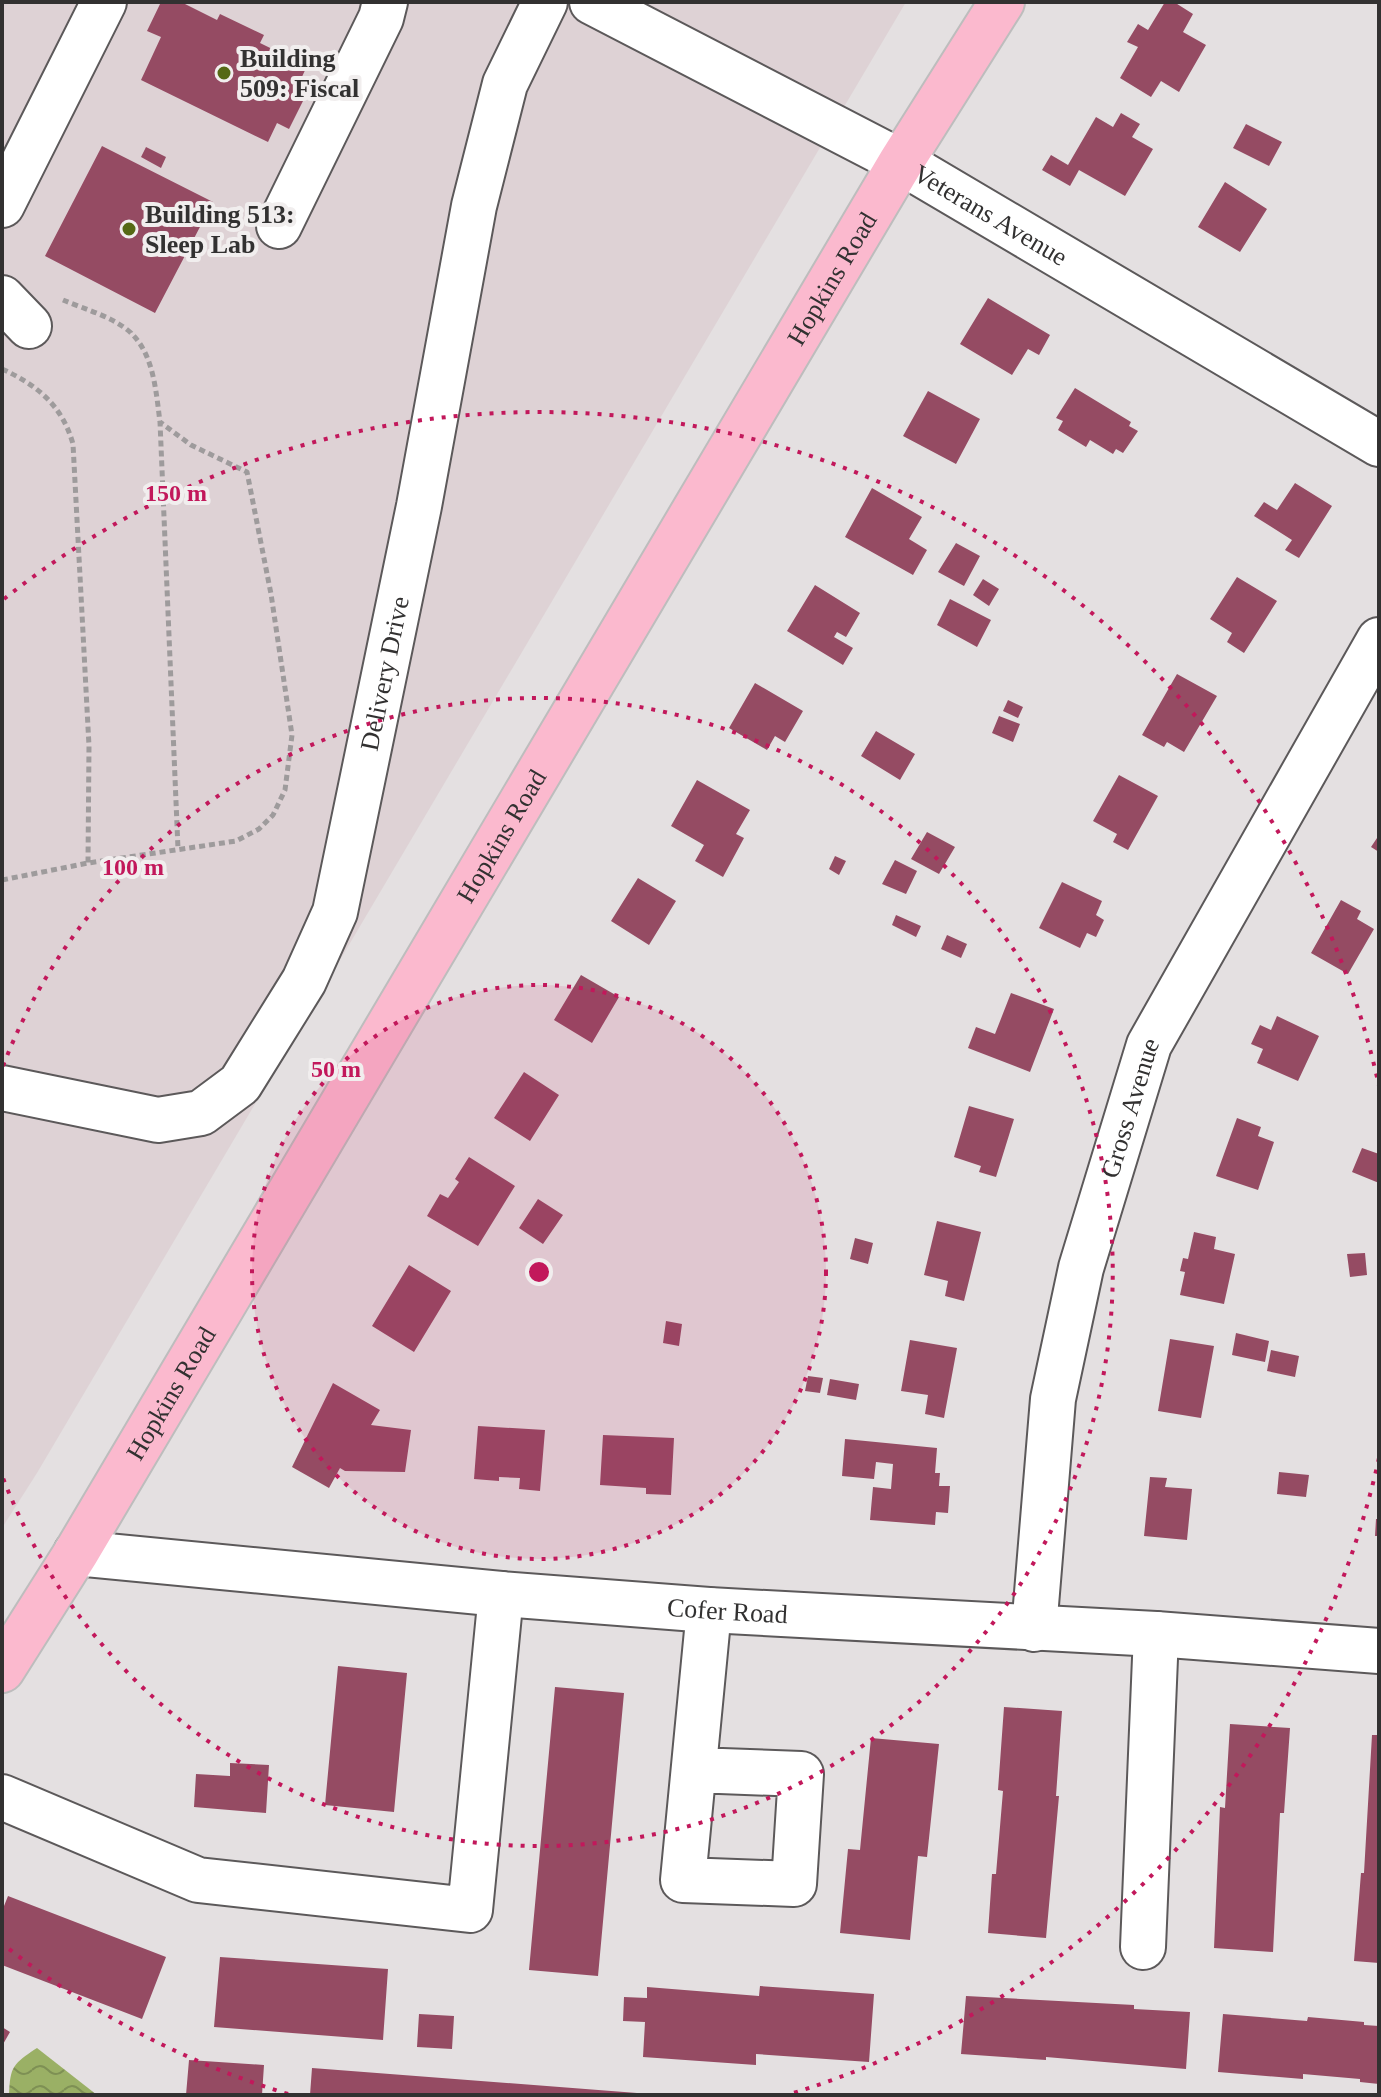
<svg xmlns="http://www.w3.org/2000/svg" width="1381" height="2097" font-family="Georgia,serif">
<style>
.built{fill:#ded2d5}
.water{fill:url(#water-waves)}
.building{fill:#954b63}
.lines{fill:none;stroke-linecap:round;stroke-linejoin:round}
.minor-casing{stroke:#5c595a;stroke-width:48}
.major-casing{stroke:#bdbdbd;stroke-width:48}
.path{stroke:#9e9b9c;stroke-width:5;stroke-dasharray:6 4;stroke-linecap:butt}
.minor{stroke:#fff;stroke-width:44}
.major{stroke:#fbb9ce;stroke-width:44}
.ring{fill:none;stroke:#c2185b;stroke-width:4;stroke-dasharray:4 8}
.poi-dot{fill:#556915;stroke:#f1eeee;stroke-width:3}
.labels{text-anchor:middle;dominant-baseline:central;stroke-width:8;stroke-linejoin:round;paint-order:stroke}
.poi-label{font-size:26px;font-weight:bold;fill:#323131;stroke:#f1eeee;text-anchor:start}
.street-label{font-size:26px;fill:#323131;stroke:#f1eeee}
.centre{fill:#c2185b;stroke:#f1eeee;stroke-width:4}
.ring-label{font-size:24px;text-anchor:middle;font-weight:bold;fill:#c2185b;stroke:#f1eeee;stroke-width:8;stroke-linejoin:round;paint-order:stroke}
</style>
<defs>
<pattern id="water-waves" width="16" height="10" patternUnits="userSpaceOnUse" patternTransform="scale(2)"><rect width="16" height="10" fill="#9ab065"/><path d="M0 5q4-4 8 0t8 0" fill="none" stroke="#7e9054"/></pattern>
</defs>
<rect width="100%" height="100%" fill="#e4e0e1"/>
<path class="built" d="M2,2H906L37,1473L2,1528Z"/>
<path class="water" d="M37,2048L97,2095H9C10,2066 13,2064 37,2048Z"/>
<path class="building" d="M161,2L178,4L181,2L217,20L220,14L264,35L260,43L307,66L294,94L304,99L289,129L277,123L268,142L141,80L161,37L147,31Z
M1165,2H1174L1193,14L1183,32L1206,45L1179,92L1161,81L1151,97L1120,78L1138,47L1127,42L1138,24L1148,30Z
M1121,113L1140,124L1132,137L1153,149L1125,196L1079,170L1070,186L1042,170L1051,155L1068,165L1096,117L1113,127Z
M1246,124L1282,142L1269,166L1233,148Z
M102,146L213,202L155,313L45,256Z
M146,147L166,157L161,168L141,157Z
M1225,182L1267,209L1240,252L1198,227Z
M988,298L1050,335L1039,355L1028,349L1012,375L960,344Z
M1075,388L1131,422L1129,426L1138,431L1123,453L1116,449L1113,454L1090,440L1086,447L1058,430L1063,421L1056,418Z
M928,391L980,419L956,464L903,436Z
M1295,483L1332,506L1299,558L1285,550L1292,540L1254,516L1264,502L1277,510Z
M872,488L922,517L909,539L927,550L913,575L845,537Z
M956,543L980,556L964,586L938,572Z
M1237,577L1277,601L1244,653L1227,642L1232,633L1210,619Z
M983,579L999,589L989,606L973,595Z
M815,585L860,613L846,637L837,632L834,637L853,648L843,665L787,631Z
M950,599L991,620L977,647L937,625Z
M1177,674L1217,696L1184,752L1167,742L1164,747L1142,735Z
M755,683L803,711L785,742L775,736L767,750L729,728Z
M1008,700L1023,707L1018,718L1003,711Z
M999,716L1020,724L1013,742L992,733Z
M876,731L915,754L900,780L861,756Z
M1119,775L1158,796L1128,850L1113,842L1117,834L1093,821Z
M697,780L750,810L736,834L744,838L723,877L695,861L704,845L671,826Z
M927,832L955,847L939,874L911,859Z
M1379,835V852L1371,847Z
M835,856L846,861L839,875L829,869Z
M895,860L917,871L906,894L882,884Z
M638,878L676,901L649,945L611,921Z
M1062,882L1102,901L1096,915L1104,920L1096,937L1087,933L1080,948L1039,928Z
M1341,900L1361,911L1357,919L1374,929L1348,974L1311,953Z
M896,915L921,926L916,937L892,925Z
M947,935L967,944L961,958L941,949Z
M581,975L619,997L592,1043L554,1020Z
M1011,993L1054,1009L1030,1072L968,1048L976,1027L995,1034Z
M1277,1016L1319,1036L1298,1081L1257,1063L1263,1049L1251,1044L1260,1025L1271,1030Z
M524,1072L559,1095L530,1141L494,1118Z
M969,1106L1014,1119L996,1177L979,1172L981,1166L954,1157Z
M1237,1118L1261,1127L1258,1136L1274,1142L1258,1190L1216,1176Z
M1362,1148L1379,1154V1183L1352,1172Z
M469,1157L515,1186L478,1246L427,1216L440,1194L448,1198L459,1182L455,1179Z
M538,1199L563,1215L543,1244L519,1228Z
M937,1221L981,1232L964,1301L945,1296L948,1281L924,1275Z
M1194,1232L1216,1237L1214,1249L1235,1254L1224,1304L1180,1295L1185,1272L1180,1271L1183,1258L1188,1259Z
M855,1238L873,1243L868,1264L850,1259Z
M1365,1253L1367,1275L1350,1277L1347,1254Z
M409,1265L451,1291L414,1352L372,1326Z
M666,1321L682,1324L679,1346L663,1343Z
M1236,1333L1269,1341L1265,1362L1232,1355Z
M1170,1339L1214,1346L1201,1418L1158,1411Z
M910,1340L957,1348L944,1418L925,1414L928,1395L901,1391Z
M1271,1350L1299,1356L1295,1377L1267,1371Z
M808,1376L823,1378L820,1393L805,1391Z
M830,1379L859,1384L856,1400L827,1395Z
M333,1383L380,1410L371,1425L411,1430L405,1472L345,1471L340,1468L329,1488L292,1467Z
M478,1426L545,1430L540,1491L519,1489L520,1478L499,1477V1481L474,1479Z
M603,1435L674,1438L671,1495L646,1494V1488L600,1485Z
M845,1439L937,1448L935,1473H940L939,1486H950L948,1513L936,1512L935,1525L870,1520L873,1487L891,1489L893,1464L876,1462L874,1479L842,1476Z
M1279,1472L1309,1475L1306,1497L1277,1494Z
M1150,1477L1167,1478L1165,1487L1192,1489L1187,1540L1144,1536Z
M1376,1519H1379V1536H1375Z
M338,1666L407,1673L394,1812L325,1805Z
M555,1687L624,1693L598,1976L529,1970Z
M1004,1707L1062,1711L1056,1796H1059L1046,1938L988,1933L992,1874H996L1003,1791L998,1790Z
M1230,1724L1290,1728L1284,1813H1280L1273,1952L1214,1948L1220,1807L1225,1808Z
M1372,1735H1379V1963L1354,1961L1361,1873H1364Z
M871,1738L939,1744L927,1857L918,1856L910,1940L840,1933L848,1849L860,1850Z
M230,1763L269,1765L266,1813L194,1807L196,1774L230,1776Z
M8,1896L166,1957L142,2019L2,1965V1911Z
M220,1957L388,1969L383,2040L214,2027Z
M760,1986L874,1994L869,2062L756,2054V2065L643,2057L645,2022L623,2021L624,1997L647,1998V1987L759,1996Z
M966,1996L1134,2005V2009L1190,2012L1186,2069L1046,2057V2060L961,2054Z
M419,2014L454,2016L452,2049L417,2047Z
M1223,2014L1307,2021L1308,2017L1364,2022V2025L1379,2026V2084L1360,2082V2079L1303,2074V2079L1218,2072Z
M2,2027L10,2032L2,2046Z
M189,2060L264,2065L262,2095H186Z
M312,2068L637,2093V2095H310Z"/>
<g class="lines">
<defs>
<g id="minor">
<path id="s1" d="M592,2L901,162L1379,444"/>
<path d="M2,205L104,2"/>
<path d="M279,226L381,18L385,2"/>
<path d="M2,298L29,326"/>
<path id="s2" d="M2,1088L158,1120L201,1113L240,1084L304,981L335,912L419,506L474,206L505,84L545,2"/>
<path id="s3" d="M76,1553L501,1594L709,1610L1156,1634L1379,1651"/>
<path id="s4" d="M1034,1629L1053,1399L1081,1268L1149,1045L1379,640"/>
<path d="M694,1770L801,1774L794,1884L683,1880L709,1610"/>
<path d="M2,1797L198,1880L470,1910L501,1594"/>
<path d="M1143,1947L1156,1634"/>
</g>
<g id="major">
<path id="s5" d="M2,1670L76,1553L901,162L1002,2"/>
</g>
</defs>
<use href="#minor" class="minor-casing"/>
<use href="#major" class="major-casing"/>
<path class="path" d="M63,300C84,309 114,317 131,333C154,355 156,392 160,422L178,849
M2,369C37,385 62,405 73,444L89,746L88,863
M2,880L88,863L236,841L259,829L273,815L285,790L292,735L271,594L247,472L191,445L160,422"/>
<use href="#minor" class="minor"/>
<use href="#major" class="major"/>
</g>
<circle cx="539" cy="1272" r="287" fill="#c2185b" fill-opacity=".12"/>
<g class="ring">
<circle cx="539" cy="1272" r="287"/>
<path d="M3 1066A574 574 0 1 1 3 1478"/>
<path d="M1379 1458A860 860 0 0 1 790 2094M288 2094A860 860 0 0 1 4 1945M4 599A860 860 0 0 1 1379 1086"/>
</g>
<g class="poi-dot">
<circle cx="224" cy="73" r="8"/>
<circle cx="129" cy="229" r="8"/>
</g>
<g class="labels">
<g class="poi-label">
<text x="240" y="58">Building<tspan x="240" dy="30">509: Fiscal</tspan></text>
<text x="145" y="214">Building 513:<tspan x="145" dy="30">Sleep Lab</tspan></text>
</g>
<g class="street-label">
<text stroke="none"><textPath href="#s1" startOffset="452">Veterans Avenue</textPath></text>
<text stroke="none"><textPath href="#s5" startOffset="1620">Hopkins Road</textPath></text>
<text stroke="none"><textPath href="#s2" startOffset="692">Delivery Drive</textPath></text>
<text stroke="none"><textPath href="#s5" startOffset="972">Hopkins Road</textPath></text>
<text stroke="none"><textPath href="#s4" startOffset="532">Gross Avenue</textPath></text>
<text stroke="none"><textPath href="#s5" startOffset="324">Hopkins Road</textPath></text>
<text stroke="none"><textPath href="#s3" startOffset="654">Cofer Road</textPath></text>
</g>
</g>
<circle cx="539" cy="1272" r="12" class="centre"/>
<g class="ring-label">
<text x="176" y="501">150 m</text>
<text x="133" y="875">100 m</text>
<text x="336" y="1077">50 m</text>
</g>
<rect width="1381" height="2097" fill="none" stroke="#323131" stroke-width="8"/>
</svg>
